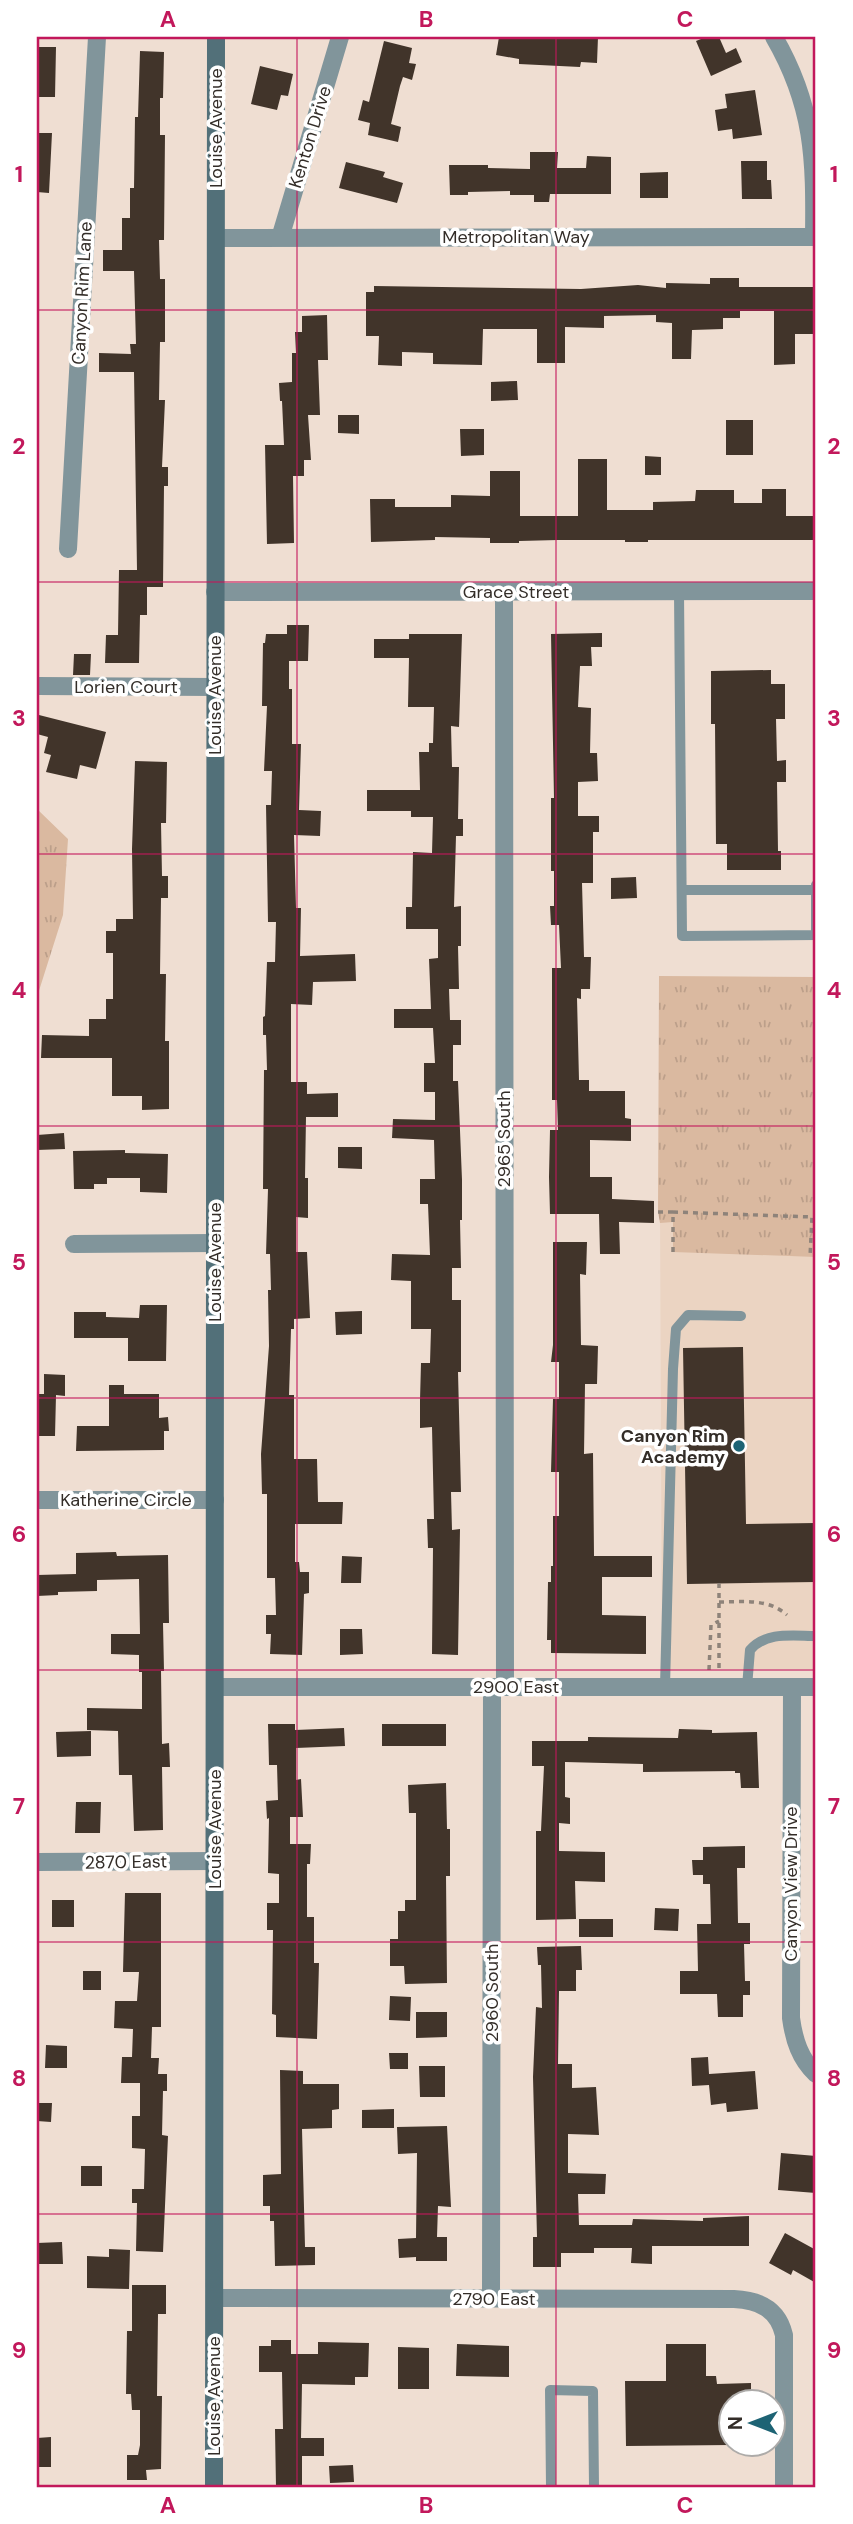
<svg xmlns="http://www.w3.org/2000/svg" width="853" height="2524" font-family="'DM Sans',sans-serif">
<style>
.built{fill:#ebd4c2}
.grass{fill:url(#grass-tufts)}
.building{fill:#41342a}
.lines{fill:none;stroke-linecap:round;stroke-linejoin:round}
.path{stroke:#8e837a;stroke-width:3.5;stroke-dasharray:5 5;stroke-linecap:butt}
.lane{stroke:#81959b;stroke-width:10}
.street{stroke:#81959b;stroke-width:18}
.secondary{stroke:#527079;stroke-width:18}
.grid{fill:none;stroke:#c2185b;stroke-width:2;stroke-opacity:0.55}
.poi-dot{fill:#1d6374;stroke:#fff;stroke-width:2.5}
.labels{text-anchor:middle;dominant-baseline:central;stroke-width:7;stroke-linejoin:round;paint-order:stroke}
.street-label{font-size:18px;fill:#332d28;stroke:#fff}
.poi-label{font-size:18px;font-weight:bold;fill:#332d28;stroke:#fff;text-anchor:end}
.neatline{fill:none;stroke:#c2185b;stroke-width:2.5}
.grid-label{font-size:23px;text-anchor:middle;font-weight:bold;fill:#c2185b}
</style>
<defs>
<pattern id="grass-tufts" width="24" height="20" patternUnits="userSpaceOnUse" patternTransform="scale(1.75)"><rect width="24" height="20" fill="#dab9a0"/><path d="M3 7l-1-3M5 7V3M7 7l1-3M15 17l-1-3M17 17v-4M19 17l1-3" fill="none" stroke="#bc9f8a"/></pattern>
</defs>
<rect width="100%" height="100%" fill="#efded2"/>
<path class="built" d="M659,976L816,977V1669H662Z"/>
<path class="grass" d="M37,809L68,839L63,915L37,997Z
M659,976L816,977V1257L673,1252V1222L660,1223L658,1212Z"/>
<path class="building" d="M499,37H598L597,63L581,62L580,67L519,64V59L496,55Z
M706,37H719L726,53L736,48L742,62L711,76L696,41Z
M384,41L412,48L409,63L416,64L412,80L403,77L400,86L391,124L401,127L398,142L368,135L370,123L358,120L363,100L369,102Z
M37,47H56L55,97H37Z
M140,51L164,52L163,98H160V135H165L164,240H159L160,279H165V342H160L159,400H165L162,467H168V486H164L163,587H147V615H140L139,663H105L106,635H118L119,570H137L134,372H99V353L131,354L130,344H136L134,271H103V250H122V218H130V188H134L135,117H138Z
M260,66L293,74L288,96L281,95L277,110L251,104Z
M755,90L762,135L733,139L732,129L718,131L715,110L727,108L725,94Z
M37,133H52L49,193L37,192Z
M530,152H558L557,168H586L587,156L611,157V194H550L549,202H534V195H510V191L468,192V195H450L449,165H488V168L530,169Z
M741,161H767V180H771L772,199H742Z
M346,162L385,172L383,177L403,183L397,203L339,188Z
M668,172V198H640V173Z
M710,278H739V287H816V334H795V364L774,365V311H740V318H723V329L692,330L691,359H672V323L656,322V315L604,316V328L565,327V363H537V329H483L482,365L433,364V353L402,352V366L378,365L379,336H366V292H374V286L581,289L638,285L666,288V283L710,284Z
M327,315L328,360H318L320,415H308L311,460H304V476H293L294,543L267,544L265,445H284L282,401H280L279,383L292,382V353H296L295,332H302V316Z
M517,381L518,400L491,401V382Z
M338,415H359V434L338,433Z
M726,420H753V455H726Z
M460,429H484V455L461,456Z
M645,456L661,457V475H645Z
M578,459H607V510H653V502L695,501L696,490H734V503H762V489H786V516H816V540H648V542H625V540H558L519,541V543H490V538L435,537V540L371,542L370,499H395V507H451V495L490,496V471H520V516H578Z
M287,625H309L308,661H289V689H292V744H301L299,810L321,811L320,836L294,835L296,908H301L300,956L355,954L356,981L313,982L312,1005L291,1004V1082H307V1094L338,1093V1117H306L305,1178H308V1218L296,1217V1252H307L310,1318L294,1319V1329H291L289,1395H294V1459H317L318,1502H343L342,1524H295V1562H299L300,1572H309V1593L304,1594L302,1655L270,1654L271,1634H266V1615H276L275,1578H267V1494H262L261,1454L269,1346L268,1290H271L270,1254H266L268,1189H263L264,1070H267L266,1035H263V1017L265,1016L267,962H275L276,922H268L266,805H271L272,771H264L267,706H262L263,643H265L266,634H287Z
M602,633V647H591L592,666H580L578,707L591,708L590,753H597L598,781L578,782V816H599V832H593V883H582L584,957H591L590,989H581V999L577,998L579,1080H589V1091H625V1118L631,1119V1141L590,1140V1177H612V1199L654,1201V1223L619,1222L620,1254H600L599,1214H550L549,1177L550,1130H558L557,1100H552V968H561L559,925H551L550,906H554V871H551V798H554L551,634Z
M409,634H462L459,727L451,726L452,767H459L458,819H463V836H456L454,907L461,906V946H458L459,989H449L450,1020H461V1045H453V1081H458L462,1180V1220H460L461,1268H452V1300H461V1372H458L461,1492H451L452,1530L460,1529L458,1655L432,1654L433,1548H428L427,1519H434L432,1427L420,1428V1400L421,1363H430L431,1329H411V1281L391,1280L392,1254L430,1255L428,1204H420V1179H435L434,1140L392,1138L393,1119L435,1120V1092H424V1063H435L433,1028H394V1009H431L429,959L438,958V929H406V907H412L413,852L432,853L433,817H411V811H367V790H420L419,752H429V743H433L434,707H408L409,658H374V639H409Z
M74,654H91L90,675H73Z
M771,670V684H785V719H776L777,761L786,760V782H777L778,851H781V870H727V844H716L715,724H711V671Z
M39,715L106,732L96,769L80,765L77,779L46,772L51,755L44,753L48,737L37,734Z
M135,761L167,762L166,823H161L162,876H168V898H161L160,974H166L165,1041H169V1109L142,1110V1096H112V1058H41L42,1035L89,1036V1019H106V999H113V953H106V931H116V919H133L132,849Z
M636,877L637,898L611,899V878Z
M64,1133L65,1149L37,1150V1135Z
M338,1147H362V1169L338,1168Z
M125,1150V1153L168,1154L167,1193L140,1192V1178H107V1184H94V1189H74L73,1151Z
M553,1242H587L586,1275L580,1274L581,1345L598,1346L597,1384H585L584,1454L593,1453L594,1556H652V1577H602V1615L646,1616V1654L551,1653V1640H547L548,1582H551V1566H553V1516H559V1472H551L553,1399H559V1362H551L553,1345Z
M140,1305H167L166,1361H128V1338H74V1312H106V1317L139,1318Z
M362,1311V1334L336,1335L335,1312Z
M743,1347L746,1524L816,1523V1582L687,1584L683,1348Z
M44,1374L65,1375V1396L56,1395L55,1436H37V1394H44Z
M109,1385H124V1394H159V1418L168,1417L169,1431H164V1450L76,1451L77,1426H109Z
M116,1552L117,1556L168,1555L169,1623H163L164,1671H161L162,1744L169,1743L170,1767H162L163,1830L134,1831L132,1775H119L118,1731L87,1730V1708L142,1709V1672H139V1655L111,1654V1634H140L139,1579L97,1580V1591L58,1592V1595L37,1596V1575L76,1574V1553Z
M342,1556L362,1557L361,1583H341Z
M340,1629H362L363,1654L340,1655Z
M268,1724H295V1730L344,1728L345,1746L296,1748V1780L301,1779L303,1817H290V1844H311L310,1864H307V1917H314V1963H319L317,2039L276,2037V2015L272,2014L273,1930H267V1903H279V1874L268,1873L269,1818L267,1819L266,1801L278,1800L277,1765H269Z
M382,1724H446V1746H382Z
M679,1729L712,1730V1733L757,1732L759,1788H741L740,1773H735V1771L643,1772V1764L565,1762V1797L570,1798V1824L559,1823V1851L605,1852V1882L575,1881L576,1919L536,1920V1831H541L544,1766H532V1741H588V1737L678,1738Z
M91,1731V1756L57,1757L56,1732Z
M446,1783L447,1829H450V1876H446L447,1983L405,1984L404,1966H390V1939H398V1911H405V1900H416V1813H409L408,1785Z
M76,1802H101L100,1833H75Z
M745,1846V1868H737L738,1923H750V1944H744L745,1981H750V1995H743V2017H718L717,1994H680V1971H698L697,1924H711L710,1884H703V1875H693L692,1860H703V1847Z
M125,1893H161V2027H152L151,2058H159L158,2074H167V2091H163L162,2135L168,2136L163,2252L136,2251L137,2203H132V2189H144L145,2149L132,2148V2116H140V2083H121L122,2057H132L133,2029L114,2028L115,2001H137L139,1972H123Z
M52,1900H74V1927H52Z
M655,1908L679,1909L678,1931L654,1930Z
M579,1919H613V1937H579Z
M581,1946L582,1970H576V1991H559L558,2064H572V2088L596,2087L599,2135L568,2134V2173L606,2174L605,2194H578L579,2225H632L633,2219L703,2221V2218L749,2216V2246H652V2264L631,2263L632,2248H594V2253H561V2267H533V2237H537L533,2077L536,2007L542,2008L541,1965H538L537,1947Z
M83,1971H101V1990H83Z
M390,1996L411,1997L410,2021L389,2020Z
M416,2012H447V2037L416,2038Z
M46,2045L67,2046V2068H45Z
M389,2053H408V2069H390Z
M708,2057L709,2074L755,2071L758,2109L727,2112L726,2103L711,2105L709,2085L692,2086L691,2058Z
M419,2066H445V2097H420Z
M280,2070L303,2071V2084H339V2109L332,2110V2128L302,2129L305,2247H315V2265L275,2266L274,2221H270V2206H263V2175L281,2174Z
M37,2103H52L51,2122L37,2121Z
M394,2109V2128H362V2110Z
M447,2126L451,2207L438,2206L437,2237H447V2261H416V2257L399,2258L398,2239L416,2238L417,2153L398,2154L397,2127Z
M781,2153L816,2156V2193L778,2190Z
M81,2166H102V2186H81Z
M785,2233L816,2250V2283L793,2270L791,2275L769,2263Z
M62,2242L63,2264H37V2243Z
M109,2249L130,2250L129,2289L87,2288V2256L109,2257Z
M132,2285H166V2314H158L157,2396H162L161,2469L146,2470L147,2480H127V2455H138L140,2445V2410H132L131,2394H126L127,2331H132Z
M271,2340H291V2354H318V2342L369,2343L368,2377H355V2385L302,2384L301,2438H324V2456H302V2487H276L275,2429H283L282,2372H259V2346H271Z
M457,2344L509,2346V2377L456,2376Z
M666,2344H706V2376H716L717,2384L751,2383V2402H731V2445L626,2446L625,2381H666Z
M398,2347L429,2348V2389H398Z
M51,2437V2467H37V2438Z
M353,2465L354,2482L330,2483L329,2466Z"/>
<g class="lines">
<path class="path" d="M658,1212H673
M673,1252V1212L812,1217L810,1257
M719,1583V1670
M719,1602C743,1602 768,1598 787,1615
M709,1670L711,1625L719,1621"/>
<path class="lane" d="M679,592L682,936L816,935V885
M682,890H815
M665,1687L673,1369L676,1329L688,1315L741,1316
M747,1687L750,1650C766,1631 794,1636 816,1636
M551,2487L550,2390L593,2391L594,2487"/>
<path class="street" d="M774,37C814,106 815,159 814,237
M216,238L816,237
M280,238L340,37
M68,549L97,37
M215,592L816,591
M504,592L505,1687
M37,686L215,687
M74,1244L215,1243
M37,1500H215
M215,1687H816
M792,1687L791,2018C794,2040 800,2059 816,2074
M37,1862L215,1861
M215,2298L734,2299C759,2300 778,2309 784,2335V2487
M491,2299L492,1687"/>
<path class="secondary" d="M214,2487L216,37"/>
</g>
<path class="grid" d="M297,37V2487M556,37V2487M37,310H816M37,582H816M37,854H816M37,1126H816M37,1398H816M37,1670H816M37,1942H816M37,2214H816"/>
<circle class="poi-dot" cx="739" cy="1446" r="7"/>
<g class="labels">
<g class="street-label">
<text transform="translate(216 128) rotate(-90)">Louise Avenue</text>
<text transform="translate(310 137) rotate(-73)">Kenton Drive</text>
<text x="516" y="237">Metropolitan Way</text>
<text transform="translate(82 293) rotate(-87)">Canyon Rim Lane</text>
<text x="516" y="592">Grace Street</text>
<text x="126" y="687">Lorien Court</text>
<text transform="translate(215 695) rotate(-90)">Louise Avenue</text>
<text transform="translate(504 1139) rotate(-90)">2965 South</text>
<text transform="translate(215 1262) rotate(-90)">Louise Avenue</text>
<text x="126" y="1500">Katherine Circle</text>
<text x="516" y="1687">2900 East</text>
<text transform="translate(215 1829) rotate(-90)">Louise Avenue</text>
<text transform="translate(126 1862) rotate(-1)">2870 East</text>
<text transform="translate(791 1884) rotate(-90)">Canyon View Drive</text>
<text transform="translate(492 1993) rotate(-90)">2960 South</text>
<text x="494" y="2299">2790 East</text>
<text transform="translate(214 2396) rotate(-90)">Louise Avenue</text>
</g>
<g class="poi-label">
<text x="725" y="1436">Canyon Rim<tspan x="725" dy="21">Academy</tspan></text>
</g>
</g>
<rect width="853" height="2524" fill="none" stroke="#ffffff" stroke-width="77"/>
<g transform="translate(752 2423) rotate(270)"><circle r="33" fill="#ffffff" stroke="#adaba9" stroke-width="2"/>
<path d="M0-5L12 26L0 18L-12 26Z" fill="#1d6374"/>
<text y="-10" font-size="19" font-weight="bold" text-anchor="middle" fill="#332d28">N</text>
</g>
<rect x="38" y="38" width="776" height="2448" class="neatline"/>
<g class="grid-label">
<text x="168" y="27">A</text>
<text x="426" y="27">B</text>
<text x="685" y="27">C</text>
<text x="19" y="182">1</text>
<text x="834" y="182">1</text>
<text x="19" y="454">2</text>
<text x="834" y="454">2</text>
<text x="19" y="726">3</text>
<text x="834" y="726">3</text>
<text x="19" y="998">4</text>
<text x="834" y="998">4</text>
<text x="19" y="1270">5</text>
<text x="834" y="1270">5</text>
<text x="19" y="1542">6</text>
<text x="834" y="1542">6</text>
<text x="19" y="1814">7</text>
<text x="834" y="1814">7</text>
<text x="19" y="2086">8</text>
<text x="834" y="2086">8</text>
<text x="19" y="2358">9</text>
<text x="834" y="2358">9</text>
<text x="168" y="2513">A</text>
<text x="426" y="2513">B</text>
<text x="685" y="2513">C</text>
</g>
</svg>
